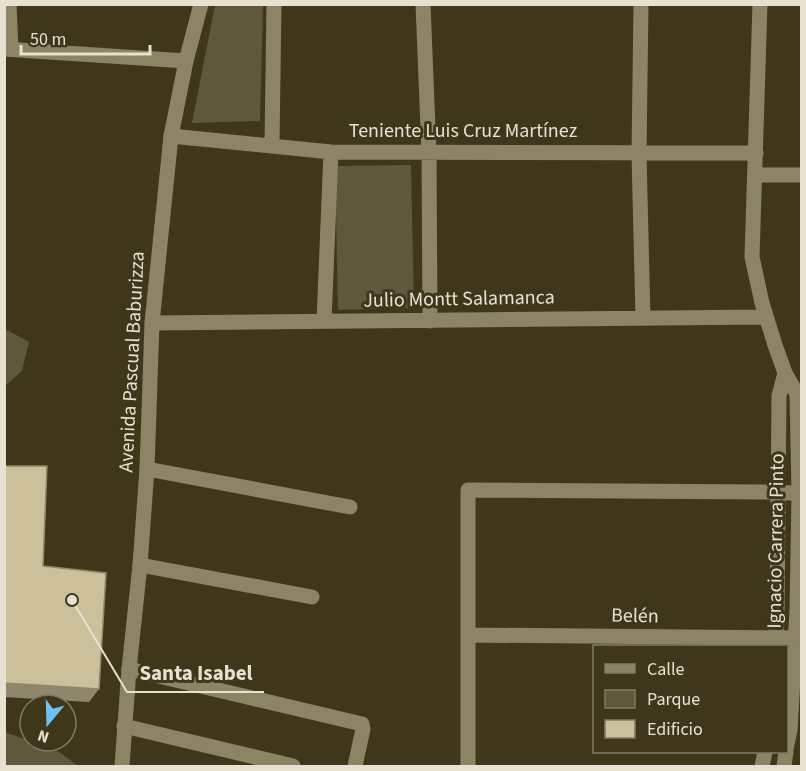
<svg xmlns="http://www.w3.org/2000/svg" width="806" height="771" font-family="'Source Sans 3',sans-serif">
<style>
.green{fill:#60583b}
.lines{fill:none;stroke-linecap:round;stroke-linejoin:round}
.minor{stroke:#8d8465;stroke-width:15}
.secondary{stroke:#8d8465;stroke-width:15}
.shaded-wall{fill:#8f866c}
.building{fill:#ccc09a;stroke:#8f866c;stroke-width:1.5}
.labels{text-anchor:middle;dominant-baseline:central;stroke-width:6;stroke-linejoin:round;paint-order:stroke}
.street-label{font-size:20px;fill:#e6e1d0;stroke:#40371b}
.leader{fill:none;stroke:#e6e1d0;stroke-width:2}
.callout-dot{fill:#e6e1d0;stroke:#40371b;stroke-width:2}
.callout-label{font-size:21px;text-anchor:middle;font-weight:bold;fill:#e6e1d0;stroke:#40371b;stroke-width:6;stroke-linejoin:round;paint-order:stroke}
</style>
<rect width="100%" height="100%" fill="#40371b"/>
<path class="green" d="M215,5H263L260,121L192,123Z
M411,165L414,308L338,310L335,166Z
M5,329L29,342L22,371L5,386Z
M4,732L55,749L78,766H5Z"/>
<g class="lines">
<path class="minor" d="M9,4L11,49
M423,4L429,152L430,321
M641,4L639,154L643,317
M760,4L752,257L762,303L775,345L785,373L797,394L799,494L797,611L790,730L786,749
M4,49L186,61
M171,136L331,152L756,153
M272,144L274,4
M755,175H802
M324,321L331,152
M152,323L766,317
M147,469L350,507
M140,565L312,597
M468,635L802,638
M775,646L777,616L779,396L785,373
M129,669L362,724L363,729L355,766
M124,726L293,766
M468,766V490L778,492L802,494
M762,766L765,752
M784,766L786,752"/>
<path class="secondary" d="M122,766L129,669L140,565L147,469L152,323L171,136L186,61L201,4"/>
</g>
<path class="shaded-wall" d="M4,683L99,689L89,702L4,697Z"/>
<path class="building" d="M4,466H47L43,566L106,573L99,689L4,683Z"/>
<g class="labels">
<g class="street-label">
<text x="463" y="131">Teniente Luis Cruz Martínez</text>
<text transform="translate(459 299) rotate(-1)">Julio Montt Salamanca</text>
<text transform="translate(132 362) rotate(-87)">Avenida Pascual Baburizza</text>
<text transform="translate(776 541) rotate(-89)">Ignacio Carrera Pinto</text>
<text transform="translate(635 616) rotate(1)">Belén</text>
</g>
</g>
<path class="leader" d="M72 600L127 692H264"/>
<circle class="callout-dot" cx="72" cy="600" r="6"/>
<g class="callout-label">
<text x="196" y="680">Santa Isabel</text>
</g>
<rect width="806" height="771" fill="none" stroke="#e6e1d0" stroke-width="12"/>
<rect x="593" y="645" width="195" height="108" fill="#40371b" stroke="#827b63" stroke-width="1.5"/>
<rect x="605" y="664" width="30" height="9" fill="#8d8465" stroke="#827b63" stroke-width="1.5"/>
<text x="647" y="675" font-size="18" fill="#e6e1d0">Calle</text>
<rect x="605" y="690" width="30" height="18" fill="#60583b" stroke="#827b63" stroke-width="1.5"/>
<text x="647" y="705" font-size="18" fill="#e6e1d0">Parque</text>
<rect x="605" y="720" width="30" height="18" fill="#ccc09a" stroke="#827b63" stroke-width="1.5"/>
<text x="647" y="735" font-size="18" fill="#e6e1d0">Edificio</text>
<g transform="translate(48 723) rotate(199)"><circle r="28" fill="#40371b" stroke="#827b63" stroke-width="1.5"/>
<path d="M0-4.5L10 22L0 15L-10 22Z" fill="#6dc2f3"/>
<text y="-9" font-size="16" font-weight="bold" text-anchor="middle" fill="#e6e1d0">N</text>
</g>
<path d="M21 45v9h129v-9" fill="none" stroke="#e6e1d0" stroke-width="3"/>
<text x="30" y="45" font-size="18" fill="#e6e1d0" stroke="#40371b" stroke-width="4.5" paint-order="stroke">50 m</text>
</svg>
